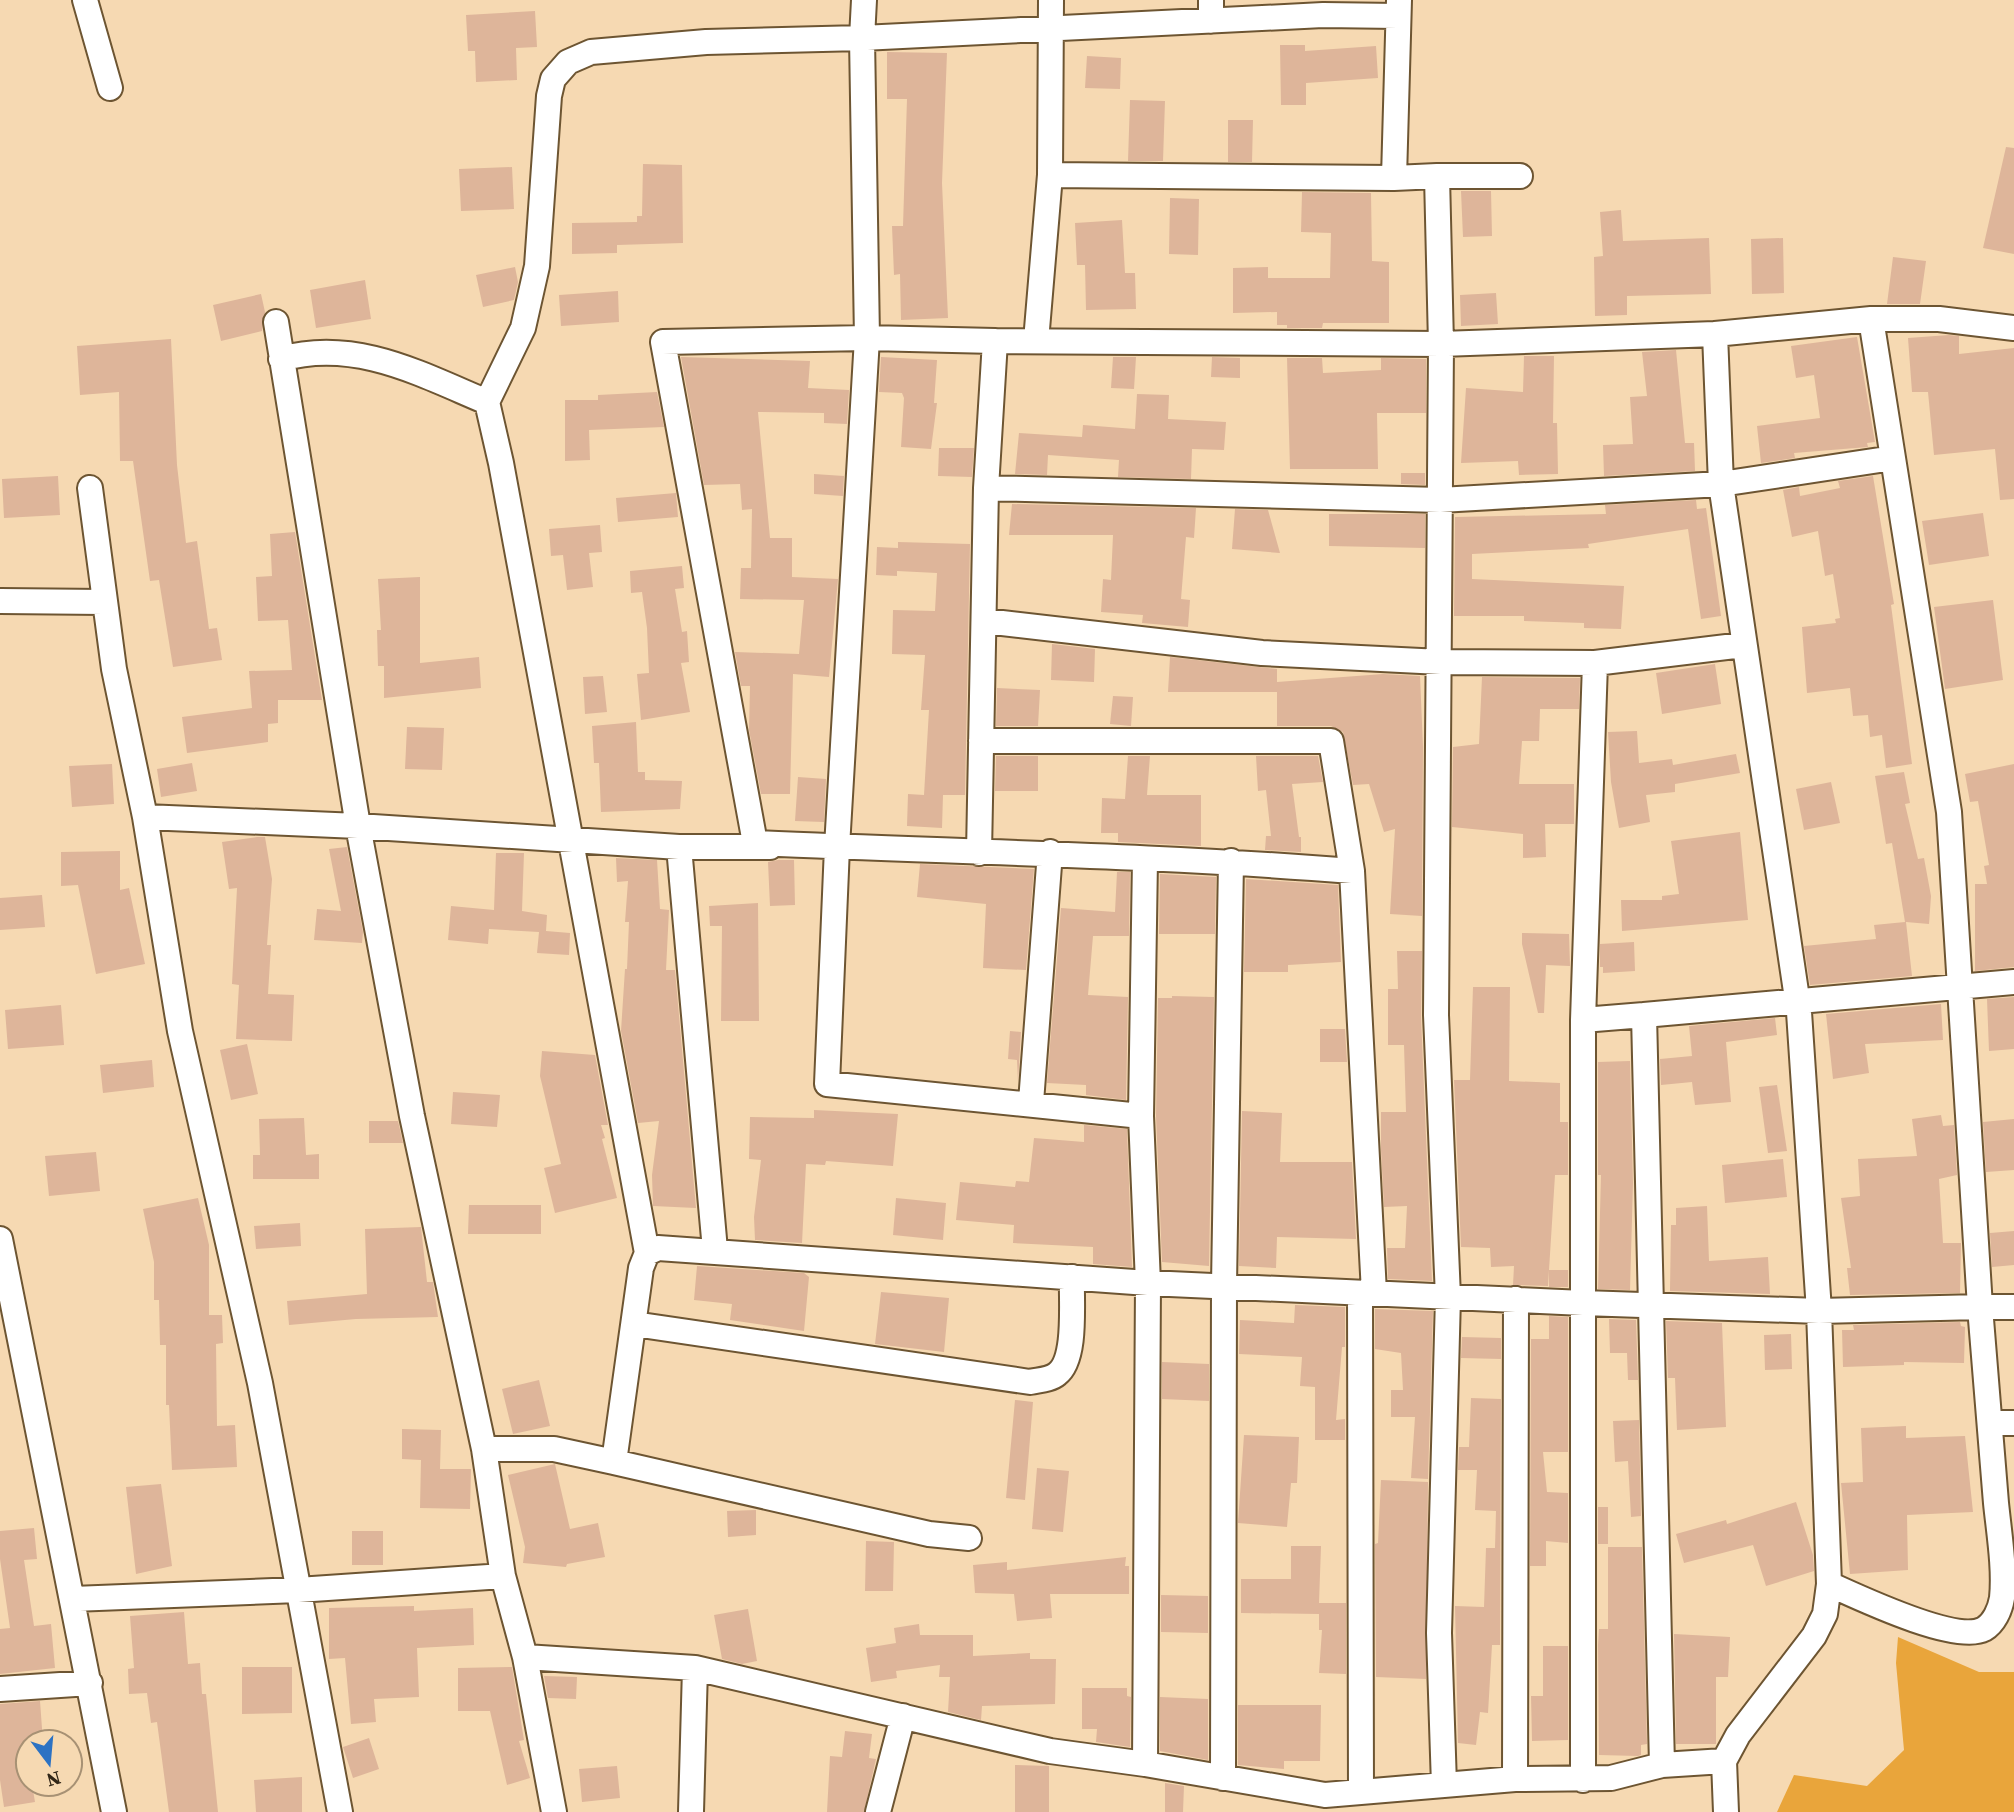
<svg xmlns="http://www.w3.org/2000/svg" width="2014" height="1812" font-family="'Source Serif 4',serif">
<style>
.green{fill:#e9a53b}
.building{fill:#deb59a}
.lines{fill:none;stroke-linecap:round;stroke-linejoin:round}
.minor-casing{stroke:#6d5532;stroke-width:28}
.minor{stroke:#fff;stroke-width:24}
</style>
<rect width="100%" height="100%" fill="#f6d9b2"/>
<path class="green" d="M1898,1637L1979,1672H2014V1812H1777L1794,1775L1867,1786L1904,1750L1896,1663Z"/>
<path class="building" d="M535,11L537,47L516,48L517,80L476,82L475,51H468L466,15Z
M1280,45H1305V51L1376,46L1378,78L1306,83V105H1281Z
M887,52L947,53L942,183L948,318L901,320L900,274L894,275L892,226H903L907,99H887Z
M1087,56L1121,58L1120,89L1085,88Z
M1130,100L1165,101L1163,161H1128Z
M1228,120H1253L1252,162H1228Z
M2006,147L2014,148V254L1983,248Z
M643,164L682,165L683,243L617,245V253L572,254V223L637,222V216H642Z
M512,167L514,209L461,211L459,169Z
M1461,191H1491L1492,236L1463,237Z
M1302,192L1371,193L1372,261L1389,262V323H1323L1322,328H1287V325H1277V312L1233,313V268L1268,267V278H1330L1331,233L1301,232Z
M1170,198L1199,199L1198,255L1169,254Z
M1621,210L1623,241L1709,238L1711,294L1627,296V315L1595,316L1594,257L1603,256L1600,212Z
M1122,220L1125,273H1135L1136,309L1086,310L1085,265H1077L1075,223Z
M1783,238L1784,293L1752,294L1751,239Z
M1893,257L1926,261L1920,304H1887Z
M515,267L518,282L514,300L483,307L476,275Z
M365,280L371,319L316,328L310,290Z
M618,291L619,322L561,326L559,295Z
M1496,293L1498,324L1461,326L1460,295Z
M261,294L265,312L262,331L221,341L213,305Z
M1949,335L1959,336V354L2014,348V499L2000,500L1995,449L1934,455L1928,392H1912L1908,338Z
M1857,337L1875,442L1867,443L1868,447L1794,453L1795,458L1761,463L1757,426L1820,418L1814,375L1796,378L1791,346Z
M171,339L177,465L186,543L197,541L209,629L217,628L222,660L173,667L159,580L150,581L133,461H120L119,392L80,395L77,346Z
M1676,350L1685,443H1694L1695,471L1604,476L1603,445L1633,444L1630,397L1647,396L1642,352Z
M1524,356H1554L1553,423H1557L1558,474L1519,475L1518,461L1461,463L1466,388L1523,392Z
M681,357L810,361L808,388L849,390L847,424L824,423V413L758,412L770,538H792V577L838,579L829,677L793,674L790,794H761L749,730L750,686H741L735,652L799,654L804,600L740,599L741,568H751L752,509L742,510L740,484L704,485Z
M881,357L937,360L934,403H937L931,449L901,447L904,398L902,393L879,392Z
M1113,357H1136L1134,389L1111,388Z
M1212,357L1240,358V378L1211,377Z
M1287,358H1322L1323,373L1381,370V358L1426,359V413H1377L1378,469H1290Z
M657,392L664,427L589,430L590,460L565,461V400H598V395Z
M1137,394L1169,395L1168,419L1226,422L1224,450L1192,449L1191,479L1118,477L1119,460L1048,455L1047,475L1015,474L1019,433L1082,437L1083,425L1135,429Z
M939,448H974L972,477L938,476Z
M1401,473H1425V485L1401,484Z
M814,474L844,476L843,496L814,494Z
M58,476L60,515L4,518L2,479Z
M1873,476L1894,604L1891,605L1912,764L1886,768L1882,735L1870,737L1868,715L1853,716L1850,688L1807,693L1802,627L1836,623L1835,619L1840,618L1833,574L1825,576L1818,531L1792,537L1783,490L1799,487L1800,496L1840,488L1838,481Z
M676,493L678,517L618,522L616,498Z
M1696,500L1697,509L1706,508L1721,616L1701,619L1688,529L1588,544L1589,548L1472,554V579L1624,586L1621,629L1584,628V623L1524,621V616H1454L1455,517L1606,514L1605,505Z
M1012,504L1196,508L1194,538L1186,537L1181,599L1190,600L1188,627L1142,623L1143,615L1101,612L1103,579L1111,580L1113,535H1009Z
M1235,509L1268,510L1280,553L1232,549Z
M1983,513L1989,556L1929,565L1922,521Z
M1329,514H1425V548L1329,546Z
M600,525L602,552L589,553L593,587L567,590L563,555L551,556L549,529Z
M295,532L322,700H278V723L268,724V742L187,753L182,717L252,708L249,671L292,670L288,620L258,621L256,577L272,576L270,534Z
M898,542L970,544L965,795H943L942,828L907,826L908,794L924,795L929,710H921L925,655L892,654L893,610L935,611L937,573L897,571V576L876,575L877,547L898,548Z
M682,566L684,588L675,589L682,632L687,631L689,662L681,663L690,712L641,720L637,674L649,673L647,628L642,592L631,593L630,571Z
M420,577V663L479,657L481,688L384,698V666H378L377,630H381L378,579Z
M1993,600L2003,680L1945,689L1934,607Z
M1052,644L1095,649L1094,682L1051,680Z
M1170,657L1277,669V682L1383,674L1420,676L1423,747L1422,916L1390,914L1395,829L1384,832L1369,784L1353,785L1343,732L1331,726H1277V692H1168Z
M1715,664L1721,704L1662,714L1656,673Z
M603,676L607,712L585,714L583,677Z
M1482,677L1580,678L1579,709H1540L1539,741H1522L1519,784H1574V824H1545L1546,857L1523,858V834L1452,827L1453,747L1479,744Z
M997,688L1040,690L1038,726H996Z
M1113,696L1133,697L1131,726L1110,724Z
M636,722L638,772H645V780L682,781L680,809L601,812L599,763H594L592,726Z
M407,727L444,728L442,770L405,769Z
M1637,731L1639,763L1672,759L1673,765L1736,754L1740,773L1675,784V792L1646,795L1650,822L1619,828L1611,782L1608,732Z
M996,756H1038V791H995Z
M1128,756H1150L1147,795H1201V846L1118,842V833H1101L1102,798L1125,799Z
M1256,756H1318L1323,782L1292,784L1299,837H1301V852L1265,850L1266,836H1271L1266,790L1258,791Z
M192,763L197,791L161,797L157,769Z
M112,764L114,804L72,807L69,766Z
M2014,764V967L1975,971V884H1987L1984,866L1989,865L1978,801L1970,802L1965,774Z
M1904,772L1910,803L1905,804L1918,859L1924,858L1931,896L1929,924L1906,922L1912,976L1810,985L1804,946L1876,939L1874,925L1905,922L1892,843L1886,844L1875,776Z
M798,777L826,779L824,822L795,821Z
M1831,782L1840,823L1804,830L1796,789Z
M1740,832L1748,920L1622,931L1621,900H1662V896L1679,894L1671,841Z
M257,837H265L272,879L267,945H271L268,994L294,995L292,1041L236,1039L239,985L232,984L237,888L229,889L222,842Z
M347,847L363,932L362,943L314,940L317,909L341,911L329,849Z
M120,851V890L129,888L145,964L96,974L78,885L61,886V852Z
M496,853H524L522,911L547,915L546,931L570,933L569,955L537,953L539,932L489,929L488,944L448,940L451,906L494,910Z
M616,858L657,860L660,909L669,910L666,970H675L696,1208L653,1206L652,1175L659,1121L638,1123L621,1031L625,969H627L629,922H625L628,881L617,882Z
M778,860H794L795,905L770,906L768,862Z
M920,864L1034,869L1026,970L983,968L986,904L917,897Z
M1117,872H1130L1129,936H1093L1088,995L1128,997L1126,1100L1086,1095V1085L1047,1083L1061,908L1115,912Z
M1160,874L1216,877L1215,934H1159Z
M1246,879L1338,885L1341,962L1288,965V972H1244Z
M42,895L45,927L0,930V898Z
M758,903L759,1021H721L722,926H710L709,906Z
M1522,933L1569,934L1570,966L1546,965L1544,1013H1538L1522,944Z
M1634,942L1635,971L1603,973V967H1600V944Z
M1397,951H1422L1421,1016L1432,1281L1388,1279L1387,1248H1405L1407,1206L1384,1207L1381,1150V1112H1406L1404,1045H1388V989H1398Z
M1473,987H1510L1509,1081L1560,1083V1122H1568V1175H1555L1548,1286L1513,1285L1514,1266L1491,1267L1490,1248L1461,1247L1454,1080H1470Z
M1172,996L1214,997L1209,1266L1162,1262L1156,1116L1158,998H1172Z
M2014,997V1049L1989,1051L1987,999Z
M1941,1004L1943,1040L1865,1044L1869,1073L1833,1079L1826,1014Z
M61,1005L64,1045L8,1049L5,1010Z
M1775,1018L1777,1035L1726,1042L1731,1102L1695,1105L1692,1082L1661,1085L1660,1059L1692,1056L1689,1026Z
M1320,1029H1345L1347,1062H1320Z
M1010,1031L1021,1032L1018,1082L1017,1060L1008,1059Z
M247,1044L258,1094L231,1100L220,1050Z
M542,1051L595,1055L608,1125H601L605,1138L602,1139L617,1198L555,1213L544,1168L561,1164L540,1076Z
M152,1060L154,1087L103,1093L100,1065Z
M1630,1061L1633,1183L1630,1290L1598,1289L1601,1175H1598V1062Z
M1777,1085L1787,1151L1768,1153L1759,1087Z
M453,1092L500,1095L497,1127L451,1124Z
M814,1110L898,1114L893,1166L826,1161L825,1165L806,1164L802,1243L755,1240L754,1217L761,1160L749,1159L750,1117L814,1118Z
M1242,1111L1282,1113L1280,1162H1352L1356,1239L1277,1237L1276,1268L1239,1266Z
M1941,1115L1943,1126L1954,1125L1957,1175L1939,1179L1943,1243H1961L1960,1293L1850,1295L1847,1268H1851L1841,1198L1860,1196L1858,1159L1917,1156L1912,1119Z
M304,1118L306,1155L319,1154V1179H253V1155H260L259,1119Z
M2014,1119V1170L1986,1172L1983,1122Z
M369,1121H398L403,1143H369Z
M1084,1125L1127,1129L1132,1267L1093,1264V1247L1013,1243L1014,1225L956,1220L960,1182L1015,1187L1016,1181L1029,1182L1034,1138L1084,1142Z
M96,1152L100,1191L49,1196L45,1156Z
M1783,1159L1787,1197L1725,1203L1722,1165Z
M198,1198L209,1245V1315H222L223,1343L216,1344L217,1426L235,1425L237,1467L172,1470L169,1405H166V1345H160L159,1300H154V1262L143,1209Z
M896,1198L946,1203L943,1240L893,1235Z
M469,1205H541V1234H468Z
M1707,1206L1709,1261L1768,1257L1770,1294L1670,1291L1671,1225H1676V1208Z
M300,1223L301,1246L256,1249L254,1226Z
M421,1227L427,1282H433L438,1317L356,1319L289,1325L287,1301L367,1294L365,1229Z
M2014,1231V1265L1992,1267L1990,1233Z
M697,1266L804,1273L809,1277L804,1331L730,1320L732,1304L694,1300Z
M1549,1270H1568V1287H1549Z
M881,1292L949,1298L944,1352L875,1344Z
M1295,1305L1345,1307V1347H1342L1336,1420L1345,1419V1440H1315V1387L1300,1386L1302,1357L1239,1354L1240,1320L1294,1323Z
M1375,1309L1433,1311L1428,1479L1411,1478L1415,1417H1391V1390H1403L1401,1353L1375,1349Z
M1549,1316L1568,1317V1452H1543L1547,1492L1568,1493V1543L1546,1541V1566H1530L1531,1339H1549Z
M1609,1319L1636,1320L1638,1380H1628L1627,1353H1610Z
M1666,1321L1722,1323L1726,1427L1677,1430L1675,1378H1668Z
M1960,1322L1961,1326L1965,1327L1964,1363L1904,1362V1365L1843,1367L1842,1330H1854L1853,1325Z
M1791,1334L1792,1369L1765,1370L1764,1335Z
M1462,1337L1501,1338V1359L1461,1358Z
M1162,1362L1209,1364V1401L1162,1399Z
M539,1380L550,1426L513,1434L502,1389Z
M1471,1398L1501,1399L1500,1645H1492L1488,1713L1480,1712L1476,1745L1458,1743L1455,1606L1484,1607L1486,1548H1495L1496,1511L1475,1510L1477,1470H1458L1459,1447H1469Z
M1015,1400L1033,1402L1025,1500L1006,1498Z
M1639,1420L1641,1516L1631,1517L1628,1461L1615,1462L1613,1421Z
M1906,1426V1438L1965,1436L1973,1512L1907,1515L1908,1570L1850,1574L1841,1483L1863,1482L1861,1428Z
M402,1429L441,1430L440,1469H471L470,1509L420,1508L421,1460L402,1459Z
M1244,1435L1299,1437L1297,1483H1291L1287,1527L1238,1523Z
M555,1464L570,1529L598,1523L605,1557L567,1564L566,1567L523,1563L525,1547L508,1475Z
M1037,1468L1069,1471L1063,1532L1032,1529Z
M1381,1480L1428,1482L1426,1679L1376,1677L1375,1544L1378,1543Z
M161,1484L172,1566L136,1574L126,1487Z
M1796,1502L1813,1555L1814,1571L1766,1586L1753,1545L1684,1563L1676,1534L1726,1520L1727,1524Z
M1598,1507H1608V1544H1598Z
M756,1510V1535L728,1537L727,1511Z
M34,1528L37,1559L24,1560L34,1626L51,1624L55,1668L0,1674V1629L10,1628L0,1559V1531Z
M352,1531H383V1565H352Z
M866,1541L894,1542L893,1591H865Z
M1291,1546H1321L1319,1603H1346V1674L1319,1673L1322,1630H1319V1614L1241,1613V1579H1291Z
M1608,1547H1642L1647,1744L1641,1745V1755L1638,1756L1599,1755L1598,1645L1599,1629H1608Z
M1126,1557L1125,1566H1129V1594H1050L1052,1618L1017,1621L1014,1594L975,1593L973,1565L1007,1562V1570Z
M1161,1595L1208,1596V1633L1161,1632Z
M414,1606V1611L473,1608L474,1645L417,1648L419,1697L374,1699L376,1722L351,1724L345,1658L329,1659V1608Z
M748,1609L757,1661L742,1664L722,1659L714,1615Z
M184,1612L188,1664L200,1663L202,1694H206L218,1812H169L157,1722L151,1723L147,1693L129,1694L128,1669L134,1668L130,1616Z
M919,1624L920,1635H973V1656L1030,1653V1659H1056L1055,1704L982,1706L981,1720L948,1712L950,1677H939L940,1665L896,1671L897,1678L871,1682L866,1648L896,1643L894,1628Z
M1674,1634L1730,1637L1728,1677H1716V1744H1676Z
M1543,1646H1568V1740L1532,1741L1531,1696H1543Z
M242,1667H292V1713L242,1714Z
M512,1667L524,1740L519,1741L530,1778L507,1785L490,1711H458V1668Z
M544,1676L577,1677L576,1699L548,1698Z
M1082,1688H1127V1696L1131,1697L1130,1747L1096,1742L1097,1729H1082Z
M1160,1697L1208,1699V1760L1160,1751Z
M40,1701L43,1742H28V1784H32L35,1802L4,1807L0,1780V1704Z
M1238,1705H1321L1320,1761H1284V1769L1238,1765Z
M845,1731L872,1734L869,1758L876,1759L864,1812H827L830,1756L842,1757Z
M369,1738L379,1769L353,1778L343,1747Z
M1015,1765L1049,1766V1812H1015Z
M617,1766L620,1798L582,1802L579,1769Z
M302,1777V1812H256L254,1780Z
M1165,1783L1184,1786L1183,1812H1165Z"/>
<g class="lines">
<defs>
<path id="minor" d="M85,0L110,88
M1399,0L1394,178L1437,176L1441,344L1715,334L1721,484L1799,1012L1819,1311L1829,1584L1825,1614L1814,1636L1738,1735L1724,1761L1726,1812
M1211,21V0
M1050,175L1051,0
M1437,176H1520
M1871,319H1939L2014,328
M995,341L867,338L663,342L755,843C954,852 1153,855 1352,871
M1036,341L1050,175L1394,178
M281,359C355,338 420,374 487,402
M90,488L114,669L145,817L180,1031L260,1383L340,1812
M986,488L1440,500L1721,484L1893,458
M0,601L104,602
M985,621L1262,653L1441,662L1595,663L1743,645
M1595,663L1583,1020L1644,1015
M981,741H1331L1352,871L1374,1293
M145,817L358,826L276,322
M979,853L986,488L995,341L1441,344L1436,1015L1448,1297L1439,1633L1444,1785
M1145,859L1141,1116L1148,1283L1145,1764
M1031,1102L1050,852
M1141,1116L827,1084L837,847L867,338L862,38L1323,15L1398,16
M0,1239L114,1812
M715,1250L679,847H770
M647,1253L501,463L487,402L523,328L537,266L549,96L553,79L568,62L591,52L706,42L862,38L864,0
M1360,1293L1361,1792
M634,1324L1030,1382C1038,1380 1050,1380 1057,1374C1077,1359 1071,1302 1072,1277
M1990,1423H2014
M484,1449H554L614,1462L641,1268L647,1253L658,1248L1148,1283L1583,1303L1819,1311L1980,1307L1949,812L1871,319L1715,334
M614,1462L929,1534L969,1538
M1829,1584C1858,1597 1956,1644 1984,1629C1994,1623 2000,1610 2002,1598C2005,1568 1999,1533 1996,1503C1991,1438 1985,1372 1980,1307H2014
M73,1599L298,1590L503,1576
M525,1657L695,1668L1050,1751L1145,1764L1325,1795L1515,1779L1611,1778L1662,1765L1724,1761
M0,1689L90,1683
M1662,1765L1644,1015L2014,982
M1223,1778L1224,1285L1231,861
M1515,1779L1516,1299
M1583,1780V1020
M554,1812L525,1657L503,1576L484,1449L412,1116L358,826L679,847
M691,1812L695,1668
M878,1812L903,1716"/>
</defs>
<use href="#minor" class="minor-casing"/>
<use href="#minor" class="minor"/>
</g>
<g transform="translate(49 1763) rotate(164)"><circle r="33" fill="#f6d9b2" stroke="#a79174" stroke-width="2"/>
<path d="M0-5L12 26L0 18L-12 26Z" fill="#2c72c3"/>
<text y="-10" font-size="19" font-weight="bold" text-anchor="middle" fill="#312617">N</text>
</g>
</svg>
